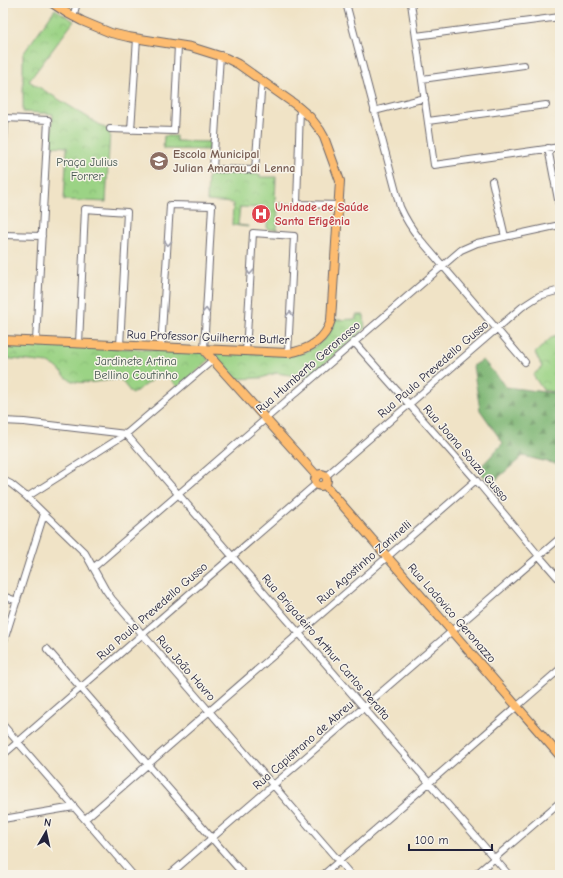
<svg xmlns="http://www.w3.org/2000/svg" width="563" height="878" font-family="'Comic Neue',sans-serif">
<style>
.forest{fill:url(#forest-firs);stroke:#4f6c56}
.park{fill:url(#park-crowns);stroke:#5e7a60}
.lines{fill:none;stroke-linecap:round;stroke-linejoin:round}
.minor-casing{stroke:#6a666c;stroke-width:8}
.major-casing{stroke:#6a666c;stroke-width:10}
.minor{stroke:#fff;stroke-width:6}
.major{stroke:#fdbc6f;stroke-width:8}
.oneway{stroke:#9c9ca7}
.labels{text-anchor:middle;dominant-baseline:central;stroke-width:3;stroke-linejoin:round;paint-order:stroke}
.education-label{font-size:12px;font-weight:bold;fill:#785e54;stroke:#f7f3e8;text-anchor:start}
.park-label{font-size:12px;fill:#465751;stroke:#f7f3e8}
.health-label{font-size:12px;font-weight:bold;fill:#be3a42;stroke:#f7f3e8;text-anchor:start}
.street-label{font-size:12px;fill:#22223b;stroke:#f7f3e8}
</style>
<defs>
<pattern id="forest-firs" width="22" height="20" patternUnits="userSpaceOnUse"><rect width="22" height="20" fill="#7cb572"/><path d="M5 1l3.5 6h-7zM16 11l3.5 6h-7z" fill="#65935f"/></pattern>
<pattern id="park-crowns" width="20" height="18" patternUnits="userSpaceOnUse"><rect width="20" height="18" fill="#9bd385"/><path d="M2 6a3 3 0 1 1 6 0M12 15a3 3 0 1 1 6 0" fill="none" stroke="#85b574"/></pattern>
</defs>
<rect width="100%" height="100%" fill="#f7f3e8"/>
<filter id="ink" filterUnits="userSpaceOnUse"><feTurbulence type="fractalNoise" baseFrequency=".025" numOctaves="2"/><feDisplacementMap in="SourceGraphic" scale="8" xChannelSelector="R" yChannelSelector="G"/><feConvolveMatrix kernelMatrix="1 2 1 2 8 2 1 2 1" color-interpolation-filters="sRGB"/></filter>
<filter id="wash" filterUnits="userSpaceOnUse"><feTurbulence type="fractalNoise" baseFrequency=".012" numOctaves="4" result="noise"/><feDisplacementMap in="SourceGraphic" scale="16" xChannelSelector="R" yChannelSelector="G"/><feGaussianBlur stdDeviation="0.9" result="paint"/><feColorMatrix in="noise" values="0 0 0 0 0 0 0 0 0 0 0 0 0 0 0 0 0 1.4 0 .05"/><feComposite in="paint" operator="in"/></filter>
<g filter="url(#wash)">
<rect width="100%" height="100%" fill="#f0e3c6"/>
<path class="forest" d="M483,360L506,387L560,394V465L523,456L491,484L478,470L503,443L480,410L473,366Z"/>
<path class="park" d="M55,9L74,21L29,81L110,131L106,202L64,200L67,147L51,146L53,114L23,112V54Z
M164,136H176V141L210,142L209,150L163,149Z
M208,173L260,174V177H276L275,203L292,204V206H278L277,230L267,229L268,208L240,207L238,225L248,226V227L232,225L233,203L207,201Z
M356,315H364L365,329L308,378L277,373L269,375L262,378H256L237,379L214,353H303C318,347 331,335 335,320L356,319Z
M560,335V393L543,390L533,375L542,367L535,353L553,336Z
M3,343L202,352L209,360L178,387L163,372L132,394L120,379C108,380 79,386 70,380C60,374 61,367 48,363L3,358Z"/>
</g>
<g filter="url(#ink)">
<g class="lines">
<defs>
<path id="minor" d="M346,3L400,207C405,218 411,228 419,238L525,362
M411,3L434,165L560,147
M73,17L77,3
M416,36L560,17
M220,55L213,169L255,170L262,80
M422,79L524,65
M300,108L297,204L339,205
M374,111L425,98
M428,121L546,105
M110,129L174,131L178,45
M131,130L137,38
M548,148L560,210
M3,163L5,118L48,120L36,341
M492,181L505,237
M3,235L42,236
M354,342L476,480L539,556L560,580
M79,344L85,209L127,212L120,346
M161,348L170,205L212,206L204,350
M246,352L253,233L294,236L288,353
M3,421L24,422L126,434L509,875
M326,476L522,307L539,296L560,290
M3,480L11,484L27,497L85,553L105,589L112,599L351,875
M27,497L126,434L214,359
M93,568L461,250L477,243L560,225
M3,596L17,601
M3,644L44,514
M47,649L244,875
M3,725L133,875
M3,755L316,484
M3,819L74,807
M85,819L476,480
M169,875L560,538
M323,875L560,669
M475,875L560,802"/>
<path id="major" d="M3,340L288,353C308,350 325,341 331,320L340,181L324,137L320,130L310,117L296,105L238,64L226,58L191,47L128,37L111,33L82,21L67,13L52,3
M204,350L317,476
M315 480a6 6 0 1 1 12 0a6 6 0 1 1-12 0Z
M325,485L560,756"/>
</defs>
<use href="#minor" class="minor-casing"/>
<use href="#major" class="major-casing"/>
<use href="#minor" class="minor"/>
<use href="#major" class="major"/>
</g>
<defs><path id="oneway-chevron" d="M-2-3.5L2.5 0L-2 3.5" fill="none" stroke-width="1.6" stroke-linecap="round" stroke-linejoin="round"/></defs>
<g class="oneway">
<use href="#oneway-chevron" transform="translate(168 243) rotate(94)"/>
<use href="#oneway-chevron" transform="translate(250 272) rotate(93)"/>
<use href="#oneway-chevron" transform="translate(206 311) rotate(-87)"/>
<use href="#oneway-chevron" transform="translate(290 314) rotate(-87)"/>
</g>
</g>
<defs>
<symbol id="school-disc" viewBox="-11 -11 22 22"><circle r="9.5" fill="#8d6e63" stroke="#f7f3e8"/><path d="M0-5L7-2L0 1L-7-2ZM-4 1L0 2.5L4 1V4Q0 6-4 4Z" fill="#fff"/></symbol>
<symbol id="hospital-disc" viewBox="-11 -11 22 22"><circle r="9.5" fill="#e0444e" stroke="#f7f3e8"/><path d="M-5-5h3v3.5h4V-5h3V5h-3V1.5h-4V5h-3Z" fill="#fff"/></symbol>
</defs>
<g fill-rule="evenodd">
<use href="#school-disc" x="148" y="150" width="22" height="22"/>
<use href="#hospital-disc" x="250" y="203" width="22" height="22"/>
</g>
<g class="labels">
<g class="education-label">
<text x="173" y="154">Escola Municipal<tspan x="173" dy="14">Julian Amarau di Lenna</tspan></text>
</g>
<g class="park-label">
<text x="87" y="162">Praça Julius<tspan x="87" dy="14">Forrer</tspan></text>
<text x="136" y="361">Jardinete Artina<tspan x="136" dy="14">Bellino Coutinho</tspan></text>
</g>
<g class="health-label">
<text x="275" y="207">Unidade de Saúde<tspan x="275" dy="14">Santa Efigênia</tspan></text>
</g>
<g class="street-label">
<text transform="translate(208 337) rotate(2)">Rua Professor Guilherme Butler</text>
<text transform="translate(308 367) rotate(-41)">Rua Humberto Geronasso</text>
<text transform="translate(433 369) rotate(-41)">Rua Paula Prevedello Gusso</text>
<text transform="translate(466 453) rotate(49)">Rua Joana Souza Gusso</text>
<text transform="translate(364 562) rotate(-41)">Rua Agostinho Zaninelli</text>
<text transform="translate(152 611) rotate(-41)">Rua Paula Prevedello Gusso</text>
<text transform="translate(452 613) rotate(49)">Rua Lodovico Geronazzo</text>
<text transform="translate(326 647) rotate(49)">Rua Brigadeiro Arthur Carlos Peralta</text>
<text transform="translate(186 668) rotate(49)">Rua João Havro</text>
<text transform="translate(303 745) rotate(-41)">Rua Capistrano de Abreu</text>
</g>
</g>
<rect width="563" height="878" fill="none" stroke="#f7f3e8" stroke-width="16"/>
<g transform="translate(46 832) rotate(9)" stroke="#f7f3e8" stroke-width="3" paint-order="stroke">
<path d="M0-3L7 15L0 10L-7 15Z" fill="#22223b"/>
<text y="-6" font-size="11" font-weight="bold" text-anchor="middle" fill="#22223b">N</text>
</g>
<path d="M409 844v6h83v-6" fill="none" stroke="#22223b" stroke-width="2"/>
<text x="415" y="844" font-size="12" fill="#22223b" stroke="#f7f3e8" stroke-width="3" paint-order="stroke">100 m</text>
</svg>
